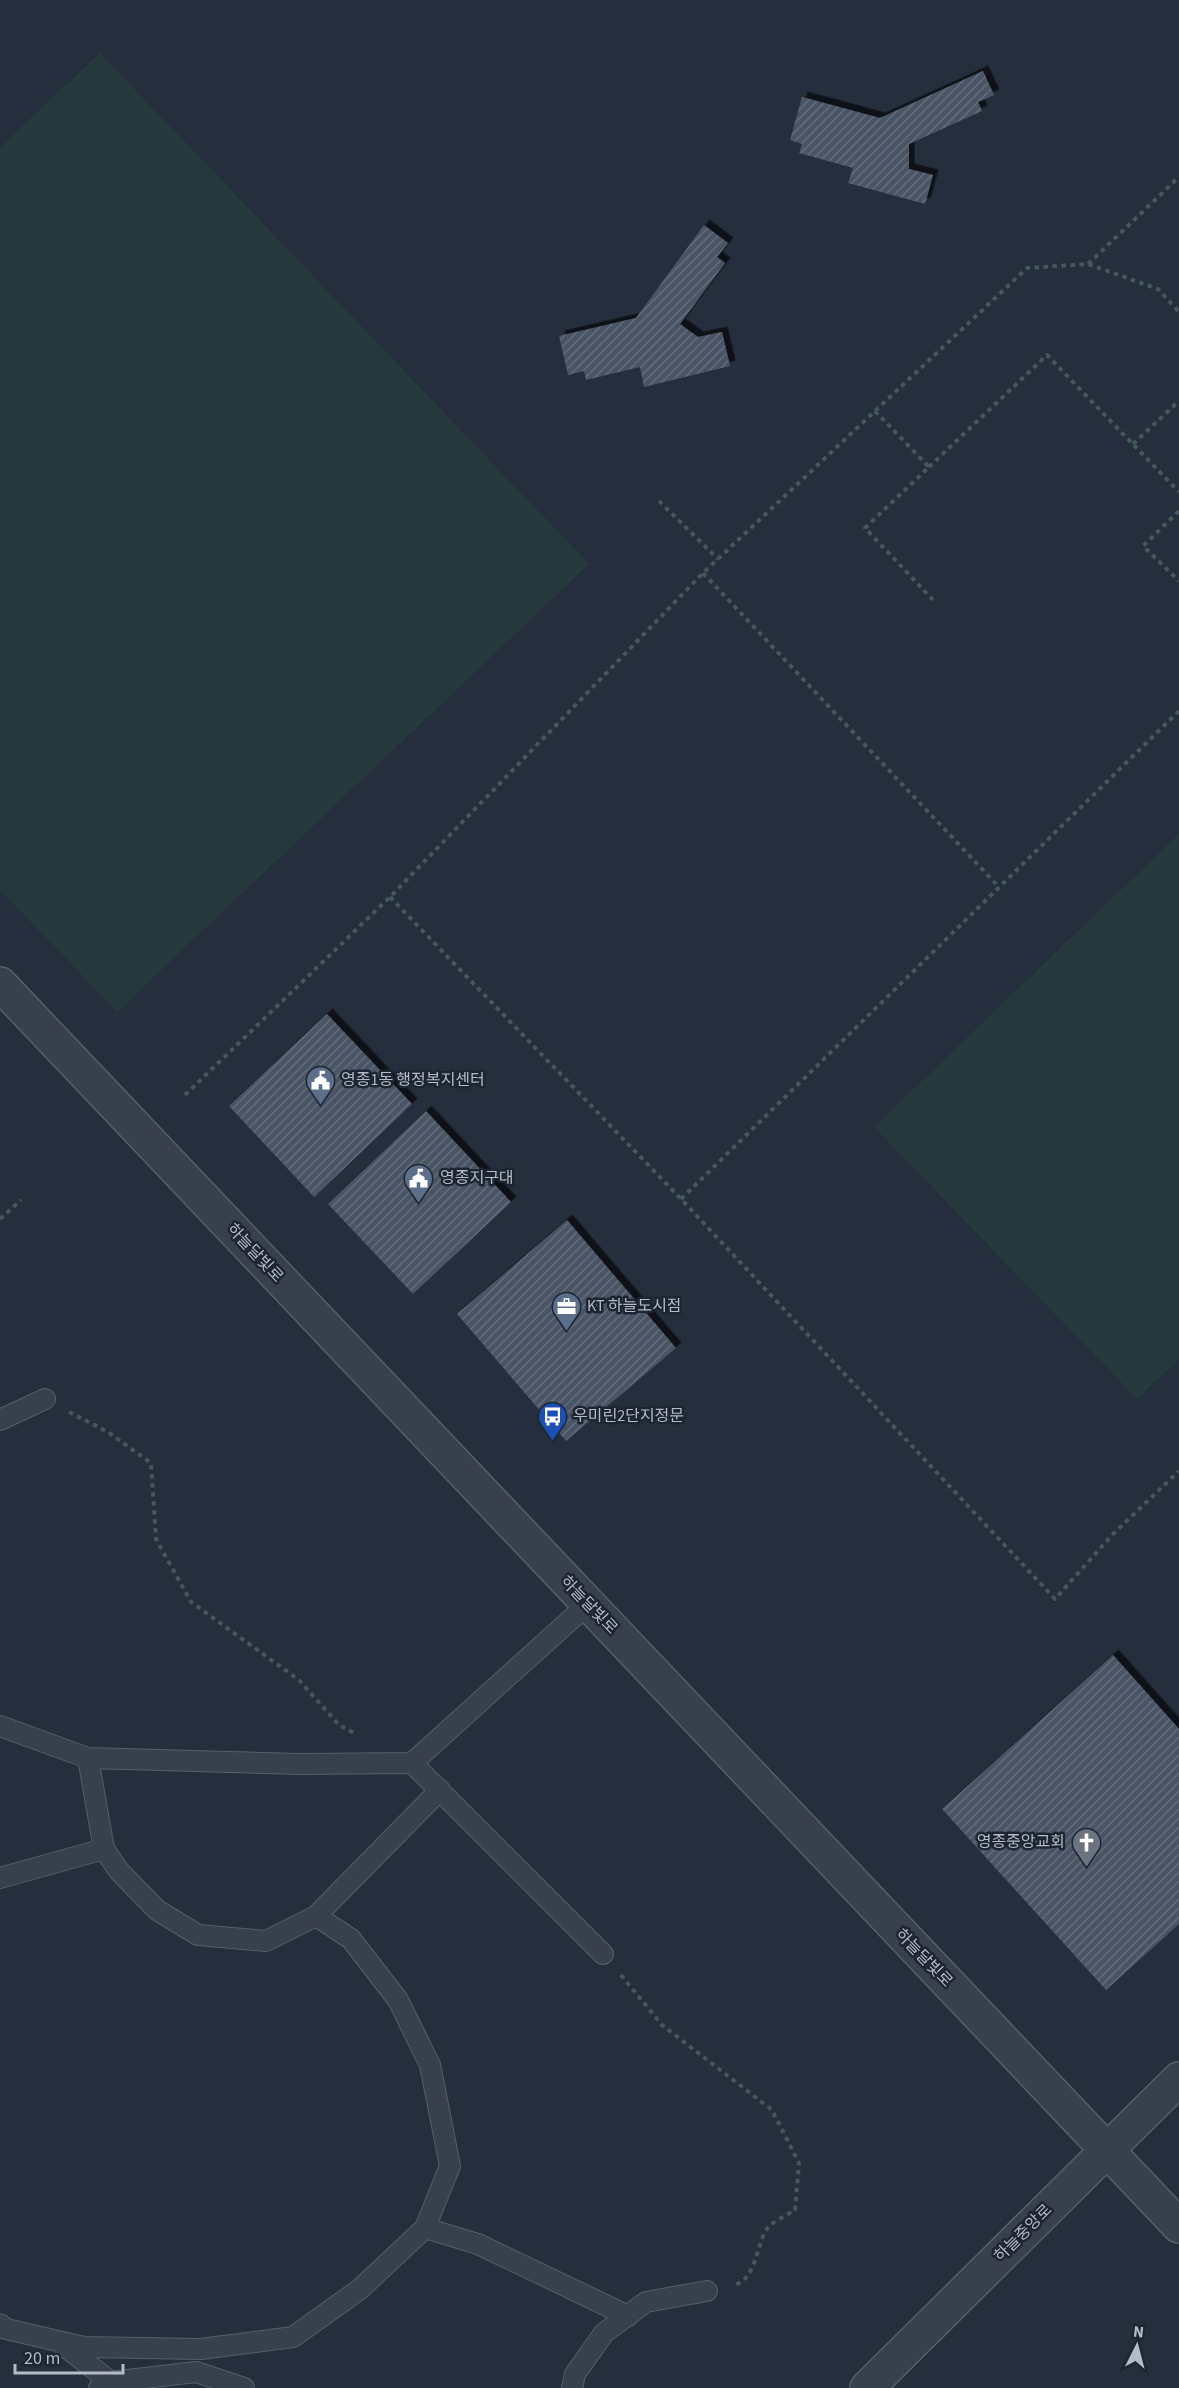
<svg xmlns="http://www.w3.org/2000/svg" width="1179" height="2388" font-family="'Source Sans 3','Noto Sans KR',sans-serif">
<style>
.green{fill:#263a3d}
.building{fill:url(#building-hatch);filter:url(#shadow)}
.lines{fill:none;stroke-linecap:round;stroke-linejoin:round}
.service-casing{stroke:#565e6a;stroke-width:22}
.tertiary-casing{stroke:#565e6a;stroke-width:36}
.path{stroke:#44575a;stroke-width:4;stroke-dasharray:4.5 4.5;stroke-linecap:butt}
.service{stroke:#38404c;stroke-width:20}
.tertiary{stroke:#38404c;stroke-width:33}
.labels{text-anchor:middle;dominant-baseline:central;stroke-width:5;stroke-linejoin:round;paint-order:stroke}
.poi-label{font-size:16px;fill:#b4bbc8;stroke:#1d2531;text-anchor:start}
.street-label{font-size:16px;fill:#b4bbc8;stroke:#1d2531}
</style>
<defs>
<pattern id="building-hatch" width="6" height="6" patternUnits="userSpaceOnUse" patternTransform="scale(1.5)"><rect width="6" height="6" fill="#4a5565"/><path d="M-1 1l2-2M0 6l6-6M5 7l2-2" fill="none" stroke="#626c7a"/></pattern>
<filter id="shadow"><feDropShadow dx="5.5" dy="-5.5" stdDeviation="0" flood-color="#0009"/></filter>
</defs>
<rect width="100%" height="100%" fill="#242e3c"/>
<path class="green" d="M100,53L589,564L117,1012L0,890V147Z
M1179,834V1359L1137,1399L874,1127Z"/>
<path class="building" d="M983,71L994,95L978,102L982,111L909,144V169L933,175L925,204L848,183L853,168L799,153L802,144L790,140L802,97L880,118Z
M704,225L728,243L717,257L725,263L680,324L698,337L722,332L730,366L644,387L640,367L586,380L584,371L568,375L559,336L636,318Z
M327,1014L412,1104L314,1197L229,1106Z
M426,1111L511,1202L413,1294L328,1204Z
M567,1220L676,1348L566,1441L457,1314Z
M1113,1655L1179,1729V1924L1106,1990L942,1809Z"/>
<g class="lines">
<defs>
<path id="service" d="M0,1420L45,1399
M0,1726L88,1758L301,1764L412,1763L588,1604
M88,1758L104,1849L119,1871L157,1910L198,1935L266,1941L316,1916L440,1790
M412,1763L603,1954
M0,1878L104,1849
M425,2228L478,2244L628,2316
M0,2324L6,2329L84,2347L201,2349L293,2337L360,2289L425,2228L450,2166L430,2065L398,2000L351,1939L316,1916
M64,2346L111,2382
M99,2388L111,2382L196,2372L244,2388
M572,2388L575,2374L604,2333L646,2302L707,2291"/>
<path id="tertiary" d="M0,984L1179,2226
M867,2388L1179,2079"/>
</defs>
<use href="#service" class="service-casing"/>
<use href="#tertiary" class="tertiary-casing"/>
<path class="path" d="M1088,264L1179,177
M875,411L929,467L865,528L933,600
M1133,444L1179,401
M929,467L1047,355L1179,492
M659,501L718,559
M1179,511L1143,546L1179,581
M703,573L999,887
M390,897L681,1199L1055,1599L1113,1534L1179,1471
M185,1095L390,897L703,573L1027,268L1088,264L1158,289L1179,312
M681,1199L1179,711
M0,1219L21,1200
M69,1412L108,1432L151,1463L156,1539L191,1602L299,1680L339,1725L356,1734
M621,1975L662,2025L772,2110L799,2163L795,2210C788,2215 772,2221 767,2229C756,2244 757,2279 734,2285"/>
<use href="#service" class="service"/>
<use href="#tertiary" class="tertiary"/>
</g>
<defs>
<symbol id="civic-pin" viewBox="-11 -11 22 30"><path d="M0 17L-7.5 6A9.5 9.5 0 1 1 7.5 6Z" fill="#5c6f8a" stroke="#1d2531"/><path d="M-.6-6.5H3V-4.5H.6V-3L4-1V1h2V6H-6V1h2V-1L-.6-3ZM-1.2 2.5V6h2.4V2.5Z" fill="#fff"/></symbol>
<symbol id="office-pin" viewBox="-11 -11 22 30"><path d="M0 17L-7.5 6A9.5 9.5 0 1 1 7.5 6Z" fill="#5c6f8a" stroke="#1d2531"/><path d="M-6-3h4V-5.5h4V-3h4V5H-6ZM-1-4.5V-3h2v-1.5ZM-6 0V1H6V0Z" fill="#fff"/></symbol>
<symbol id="bus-pin" viewBox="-11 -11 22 30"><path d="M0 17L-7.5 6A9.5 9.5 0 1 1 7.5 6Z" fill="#1a4fb4" stroke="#1d2531"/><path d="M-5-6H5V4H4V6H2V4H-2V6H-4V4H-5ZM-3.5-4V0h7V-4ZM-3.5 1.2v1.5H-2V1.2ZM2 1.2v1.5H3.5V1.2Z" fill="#fff"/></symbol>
<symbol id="church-pin" viewBox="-11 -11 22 30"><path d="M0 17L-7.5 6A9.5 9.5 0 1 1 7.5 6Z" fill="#6b7280" stroke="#1d2531"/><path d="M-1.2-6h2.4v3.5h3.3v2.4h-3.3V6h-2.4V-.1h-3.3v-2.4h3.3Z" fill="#fff"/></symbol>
</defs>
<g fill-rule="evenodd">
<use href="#civic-pin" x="304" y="1064" width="33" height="45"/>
<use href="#civic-pin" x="402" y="1162" width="33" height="45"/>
<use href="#office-pin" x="550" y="1290" width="33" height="45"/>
<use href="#bus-pin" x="536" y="1400" width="33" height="45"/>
<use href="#church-pin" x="1070" y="1826" width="33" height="45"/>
</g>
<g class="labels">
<g class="poi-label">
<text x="341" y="1080">영종1동 행정복지센터</text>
<text x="440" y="1178">영종지구대</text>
<text x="587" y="1306">KT 하늘도시점</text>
<text x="573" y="1416">우미린2단지정문</text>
<text x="1065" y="1842" text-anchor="end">영종중앙교회</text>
</g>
<g class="street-label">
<text transform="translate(255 1253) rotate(47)">하늘달빛로</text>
<text transform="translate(589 1605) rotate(46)">하늘달빛로</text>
<text transform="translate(924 1958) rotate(46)">하늘달빛로</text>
<text transform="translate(1023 2233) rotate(-45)">하늘중앙로</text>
</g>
</g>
<g transform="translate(1137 2346) rotate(6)" stroke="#1d2531" stroke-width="4.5" paint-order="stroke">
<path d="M0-4.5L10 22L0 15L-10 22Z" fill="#b4bbc8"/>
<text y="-9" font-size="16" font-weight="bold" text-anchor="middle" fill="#b4bbc8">N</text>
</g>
<path d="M15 2364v9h108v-9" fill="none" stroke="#b4bbc8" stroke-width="3"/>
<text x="24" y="2364" font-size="18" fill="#b4bbc8" stroke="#1d2531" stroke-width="4.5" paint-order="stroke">20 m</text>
</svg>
